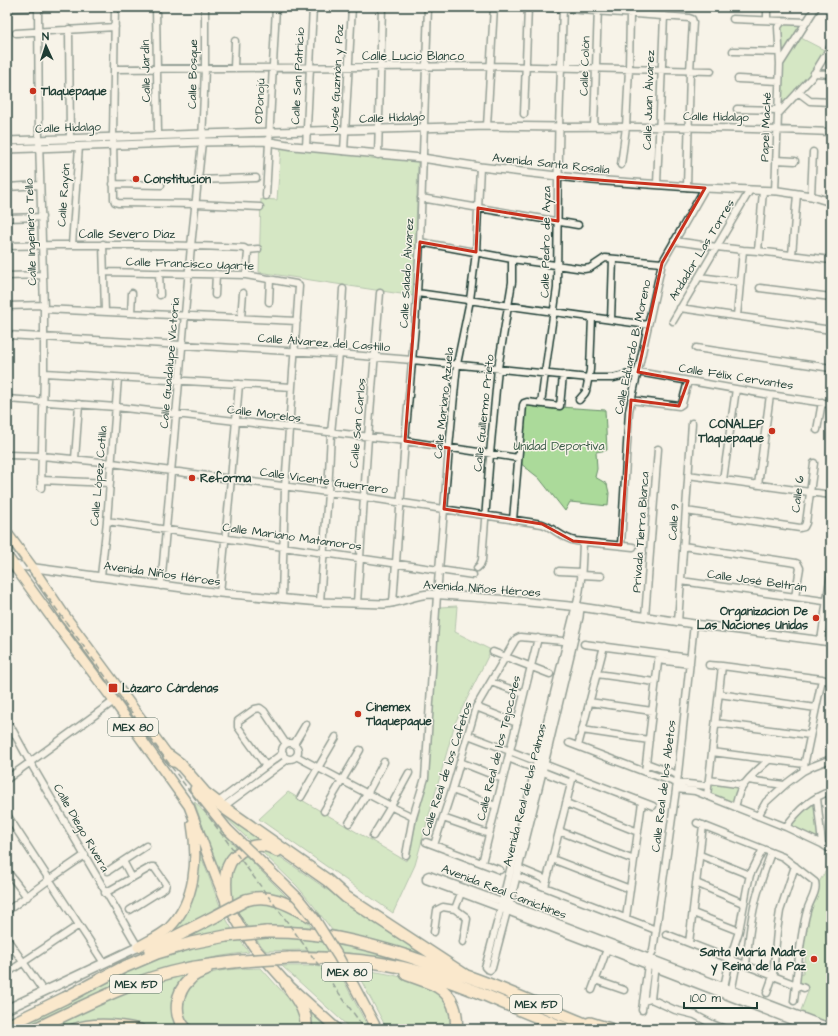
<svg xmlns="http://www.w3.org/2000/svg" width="838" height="1036" font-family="'Architects Daughter',sans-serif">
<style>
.green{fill:#abda9a;stroke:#658c67}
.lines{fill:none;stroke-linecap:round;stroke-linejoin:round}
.minor-casing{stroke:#1f3d34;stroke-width:9}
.tertiary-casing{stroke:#1f3d34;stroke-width:10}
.secondary-casing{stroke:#1f3d34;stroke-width:11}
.primary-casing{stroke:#1f3d34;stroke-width:12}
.motorway-casing{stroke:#1f3d34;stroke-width:14}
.minor{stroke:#f7f3e8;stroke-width:6}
.tertiary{stroke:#f7f3e8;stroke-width:7}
.secondary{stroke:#f7f3e8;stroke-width:8}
.primary{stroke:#fcdcac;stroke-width:9}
.motorway{stroke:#fcdcac;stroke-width:11}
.rail{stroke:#1f3d34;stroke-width:1.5;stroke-dasharray:6 3;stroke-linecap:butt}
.primary-bridge-casing{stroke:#1f3d34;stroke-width:12;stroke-linecap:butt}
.motorway-bridge-casing{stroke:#1f3d34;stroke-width:14;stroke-linecap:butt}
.primary-bridge{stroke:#fcdcac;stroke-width:9}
.motorway-bridge{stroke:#fcdcac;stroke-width:11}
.marked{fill:none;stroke:#c8321e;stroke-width:3;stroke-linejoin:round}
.poi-dot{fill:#c8321e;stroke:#f7f3e8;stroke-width:1.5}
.labels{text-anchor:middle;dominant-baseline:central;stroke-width:3;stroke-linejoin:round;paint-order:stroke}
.shield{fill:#f7f3e8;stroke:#60746a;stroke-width:1}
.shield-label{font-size:11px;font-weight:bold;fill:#1f3d34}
.street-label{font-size:12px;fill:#1f3d34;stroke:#f7f3e8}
.poi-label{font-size:12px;font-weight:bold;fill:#1f3d34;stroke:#f7f3e8;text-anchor:start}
.park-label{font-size:12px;fill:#3b5c48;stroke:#f7f3e8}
</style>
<rect width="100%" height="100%" fill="#f7f3e8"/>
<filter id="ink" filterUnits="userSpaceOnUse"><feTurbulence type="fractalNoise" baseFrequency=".025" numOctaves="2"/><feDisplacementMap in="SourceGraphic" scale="8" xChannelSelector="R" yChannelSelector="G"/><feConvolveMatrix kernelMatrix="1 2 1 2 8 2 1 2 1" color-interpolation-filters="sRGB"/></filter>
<g filter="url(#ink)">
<path class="green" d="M782,22L803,23L781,59L779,27Z
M801,38L826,51L811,74L780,106L781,69Z
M281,147L418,160L414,296L259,272L261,199L277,200Z
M524,404L560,407L605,410L607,450L596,452L597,469L595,477L607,484L609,493L608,506L570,502L565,511L539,478L520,463Z
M457,606L455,632L491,650L455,723L415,865L393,913L259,819L288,792L406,861L428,778L440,607Z
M711,782L742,786L734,803L710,794V787Z
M204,796L266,841L251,842Z
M194,801L237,848L221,880Z
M814,804L819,841L790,825L808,807Z
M198,848L220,906L161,939L182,917Z
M259,849L276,854L394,936L431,956L332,930L313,905L297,886Z
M244,854L288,898C278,895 268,891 258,893C250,894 241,898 233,901C228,887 227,876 234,863C236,859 241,856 244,854Z
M831,865V1009L825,1023L800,1013L809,989L799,984L798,976L800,974L803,973L804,967L801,966L802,962H805L806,954L802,951C806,924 811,886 831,865Z
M258,902H270L296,912L312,927L280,926L247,927L237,910L247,905Z
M224,915L232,929L209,934L175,942Z
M284,936L319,939L365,947L446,974L399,961L348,953L301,950L266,951L255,938Z
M239,939L249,952L222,956L190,963L97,994L23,1029H8L148,961L184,949L215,943Z
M282,966H310L337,968L369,1029H351Z
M261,968L295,1006L300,1015L302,1029H191L182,1015L184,992C188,988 193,983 198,979C214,968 242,969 261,968Z
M355,969C379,972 400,975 422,984C430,988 439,991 445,999C452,1008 451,1019 451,1029H387Z
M189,974L183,980L181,1029H151L136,1025H75L62,1029H46L103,1001L144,986Z
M307,1010L328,1029H309Z"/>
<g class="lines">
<defs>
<path id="minor" d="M38,7L39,140L44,309V373L41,488
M115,7L113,137L114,199L115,202L118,203L196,204L260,207
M156,7L158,135
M541,7L689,18L692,19L693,22L690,71L687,187
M563,7L559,127C650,126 740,128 831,132
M7,8L43,7
M733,19L807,22
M767,20V7
M69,29L70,138
M16,33L115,27
M733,51L779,52
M780,64L816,7
M234,68L235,41
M114,69L491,66L711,71
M814,73L831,74
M738,79L779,81
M798,92L810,101L831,102
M737,109L778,110
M524,114L528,7
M778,114L812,77L831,46
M487,126L494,7
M594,127L598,7
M306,147L313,7
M344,151L352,7
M378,155L382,7
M776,160L795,161
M621,165L626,127L629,69L630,14
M198,180L256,178
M113,184L161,185
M657,184L664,16
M7,187L40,185
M775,191L780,64L778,27L782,21
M266,196L269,142L276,7
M811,196L813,152
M421,198L578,225
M7,218L42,217
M674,241L717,247L743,250L758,251L831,260
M420,242L512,259L584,269L590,268L605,258L662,263
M103,244L105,312
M72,245L79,146
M7,246C86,244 165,244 244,248L247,250L258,249
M758,251L763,191
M792,255L797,194
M104,272L246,275L296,284L299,286L285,487L282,598
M159,273L160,295
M246,275L248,252L247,250
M7,276L43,275
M699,277L740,282
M760,288L831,297
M417,293L648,325
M215,295L216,274
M269,302L270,279
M7,306L44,305
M680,308L831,330
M44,309L297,321
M131,313L132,293
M737,316L743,250
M241,318L243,293
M611,320L613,259
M673,321L750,190
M7,335L339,354L412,360L589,378H613L638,372L770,395L831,404
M696,348L831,368
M44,373L292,387
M7,399L116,407L405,441L518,458
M579,400L585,393L586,391L590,370L592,317
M631,400L679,406L682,404L688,381
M541,404L545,373L557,288L558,177
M817,430L822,402
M7,455L42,456L112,463L364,497L542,524C554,528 563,539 576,541L633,547
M75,459L79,404
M688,475L831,495
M41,480L110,483
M723,480L736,389
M758,485L770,395
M686,511L800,528L804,527L806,523L814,463
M513,520L523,405L524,403L527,402L560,406L563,375
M107,521L473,575
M621,545L629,411L662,263L705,188
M683,546L796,563L798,564L800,568L795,597
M477,568L480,565L482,560L490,454L498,368L512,282V259
M559,571L581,572
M581,575L601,576
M101,576L107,521L118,378
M681,581L831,602
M161,586L191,246L202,142L205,68V7
M220,593L231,479L239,384
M320,602L328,493L331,433L339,354L343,289
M357,603L368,437L380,293
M393,603L405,441L415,327L420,242L428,7
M576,607C582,586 582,564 583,542
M645,617L658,449
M678,622L692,423
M821,641L831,572
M584,644L690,658
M493,652L550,674
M658,660L690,664
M709,665L722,666L822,679L831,682
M597,674L655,682
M491,682L524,694
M719,694L816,708
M589,702L652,711
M476,707L517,723
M7,720L30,762L138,947
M716,723L810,735
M582,730L649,740
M468,735L653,806
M569,743L645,772L677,783L708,786
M282 751a8 8 0 1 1 16 0a8 8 0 1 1-16 0Z
M294,744L306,724
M578,746L604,646
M712,752L804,764
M296,756L398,810L413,817L406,855
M508,758L571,783
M460,762L503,779
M646,763L678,775
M266,766L238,727V721L255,709L260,708L264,711L286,744
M803,771L822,679
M645,772L659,654
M7,779L114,701
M709,780L744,785
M748,780L784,785
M676,789L695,791L786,827L822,844L831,850
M452,790L496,806
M707,796L722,666
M301,797L336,737
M817,798L822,844
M217,803L283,753
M566,803L638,832
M223,807L288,759
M735,807C737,801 738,794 741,789C748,777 760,768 770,759
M324,811L360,750
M7,815L104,963
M758,816L766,802L787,783L803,771L813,766L831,759
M413,817L425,778L437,595L449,448L457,364L470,300L476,252L480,167
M443,818L489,834
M349,823L367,794L384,762
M697,823L783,857L815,882C818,891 809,902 807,911C799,940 798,971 794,1001
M786,827C797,811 813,797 831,791
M559,831L634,860
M373,836L391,806L409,773
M426,842L500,870
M434,845L452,790L476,707L516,639L520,637L563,641
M700,855L750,875
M552,859L630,889
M482,863L538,638
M518,868L547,880
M7,871L27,897
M108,871L123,861
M516,876L656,930
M132,878L123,861L146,846
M696,883L743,903
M545,887L573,776
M105,893L151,867H154L166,884L165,888L130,910
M502,902L429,875L427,876L426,878V880L501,908L486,964L485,967L487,969L490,970L492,968L507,911
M455,909L466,917L467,919L463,942
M7,911L50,879L85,855
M693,913L739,931
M626,918L642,802
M434,932L437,910L443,907L455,909L461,893
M666,934L804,988
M7,939L44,992
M689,943L703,825
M746,965C748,945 750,923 755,903C759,886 765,869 771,853
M7,973L79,925
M595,980L624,990
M724,987L730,959L739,931L747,888L750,875L763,849
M592,990L607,949
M731,993L737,962
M767,993L773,976L777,931L780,911L795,866
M651,999L655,964
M643,1001L651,999L675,1010L695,1015L712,1024L725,1029
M642,1010L648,965L649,958L653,951L677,783L694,624"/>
<path id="tertiary" d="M7,141L202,134L487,126L559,127L558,177
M7,149L202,142L264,141L294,146L422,158L480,167L592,180L705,188L778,191L811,196L831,202
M13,565L220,593L320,602L384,604C400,603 413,595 430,594L497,599L580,607L694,624L831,642
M576,607L501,908L814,1029
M502,902L831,1028
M508,909L544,764L579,617L580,607"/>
<path id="secondary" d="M7,1009L138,947"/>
<path id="primary" d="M7,533L32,567L65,616L173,762
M7,556L54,621L114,701L189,806L216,877L227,904L241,928L254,947L286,983L337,1029
M195,789L227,829
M138,947C148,941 160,936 169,928C196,901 198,858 192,824
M73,1029C94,1021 118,1024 140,1029"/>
<path id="motorway" d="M169,756L180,764L205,793L223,807L327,880L346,897L465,975
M246,900C271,892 293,907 314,918
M227,904C226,893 224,881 227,870C233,849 260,838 277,851
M266,932C317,931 358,941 407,956C438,966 470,976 501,989C533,1002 565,1016 597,1029
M150,951L167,941L216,916
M289,958C331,957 373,960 413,970C438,976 462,986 485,995C512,1007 540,1018 567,1029
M406,974C415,978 430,982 438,987C453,996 458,1013 456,1029
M286,983C295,997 308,1011 306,1029
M590,1023L610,1029
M7,1026L65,998L122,968L157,953L191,943L226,936
M35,1029C84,1006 132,980 185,969C204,965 224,963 243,961
M186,1029C172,1015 176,992 190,979C194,974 200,972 206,970"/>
</defs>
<use href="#minor" class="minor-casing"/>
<use href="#tertiary" class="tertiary-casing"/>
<use href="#secondary" class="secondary-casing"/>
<use href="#primary" class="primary-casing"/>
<use href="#motorway" class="motorway-casing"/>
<use href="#minor" class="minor"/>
<use href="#tertiary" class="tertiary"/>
<use href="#secondary" class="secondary"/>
<use href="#primary" class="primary"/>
<use href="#motorway" class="motorway"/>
<path class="rail" d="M7,541L167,761L283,916L365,1029"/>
<defs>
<path id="primary-bridge" d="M227,829L298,898L314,918L338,956L377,1029"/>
<path id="motorway-bridge" d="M216,916L246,900
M226,936L266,932
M243,961L289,958"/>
</defs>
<use href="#primary-bridge" class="primary-bridge-casing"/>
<use href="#motorway-bridge" class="motorway-bridge-casing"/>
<use href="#primary-bridge" class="primary-bridge"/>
<use href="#motorway-bridge" class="motorway-bridge"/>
</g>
</g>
<path d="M0 0H838V1036H0ZM558,177L705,188L662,263L638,372L688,381L679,406L631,400L621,545L573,541L542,524L444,509L449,448L405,441L420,242L476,252L478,208L558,221Z" fill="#f7f3e8" fill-opacity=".55" fill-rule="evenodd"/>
<path class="marked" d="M558,177L705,188L662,263L638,372L688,381L679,406L631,400L621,545L573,541L542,524L444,509L449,448L405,441L420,242L476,252L478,208L558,221Z"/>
<g class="poi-dot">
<circle cx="33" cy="91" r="4"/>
<circle cx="136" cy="179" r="4"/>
<circle cx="772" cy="431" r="4"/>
<circle cx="192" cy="478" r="4"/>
<circle cx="816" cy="618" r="4"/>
<rect x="108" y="683" width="10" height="10" rx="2"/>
<circle cx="358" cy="714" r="4"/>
<circle cx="814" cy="959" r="4"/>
</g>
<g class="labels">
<g class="shield">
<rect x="108" y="718" width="50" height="18" rx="3"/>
<rect x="322" y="963" width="50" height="18" rx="3"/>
<rect x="110" y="975" width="52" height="18" rx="3"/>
<rect x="510" y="995" width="52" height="18" rx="3"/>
</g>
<g class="shield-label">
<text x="133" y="727">MEX 80</text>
<text x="347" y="972">MEX 80</text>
<text x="136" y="984">MEX 15D</text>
<text x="536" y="1004">MEX 15D</text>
</g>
<g class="street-label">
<text x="413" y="56">Calle Lucio Blanco</text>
<text transform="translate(585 66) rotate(-88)">Calle Colón</text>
<text transform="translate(146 71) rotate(-91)">Calle Jardín</text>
<text transform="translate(193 74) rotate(-89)">Calle Bosque</text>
<text transform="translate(298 76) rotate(-87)">Calle San Patricio</text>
<text transform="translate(337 78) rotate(-87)">José Guzmán y Paz</text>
<text transform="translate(649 100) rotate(-88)">Calle Juan Álvarez</text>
<text transform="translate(260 101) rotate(-87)">O'Donojú</text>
<text transform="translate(716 117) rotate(1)">Calle Hidalgo</text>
<text transform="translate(392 118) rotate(-2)">Calle Hidalgo</text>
<text transform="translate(766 127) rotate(-88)">Papel Maché</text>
<text transform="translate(68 128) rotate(-2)">Calle Hidalgo</text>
<text transform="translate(551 164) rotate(6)">Avenida Santa Rosalía</text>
<text transform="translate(64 195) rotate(-86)">Calle Rayón</text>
<text transform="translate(31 232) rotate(-92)">Calle Ingeniero Tello</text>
<text x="127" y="234">Calle Severo Díaz</text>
<text transform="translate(546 242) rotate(-89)">Calle Pedro de Ayza</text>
<text transform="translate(702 250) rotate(-59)">Andador Las Torres</text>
<text transform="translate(190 264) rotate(2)">Calle Francisco Ugarte</text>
<text transform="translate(407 273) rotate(-87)">Calle Salado Álvarez</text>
<text transform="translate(324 343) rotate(4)">Calle Álvarez del Castillo</text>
<text transform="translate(633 347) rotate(-78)">Calle Eduardo B. Moreno</text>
<text transform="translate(170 363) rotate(-85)">Calle Guadalupe Victoria</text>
<text transform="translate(736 377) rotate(9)">Calle Félix Cervantes</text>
<text transform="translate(444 403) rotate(-84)">Calle Mariano Azuela</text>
<text transform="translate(484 413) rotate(-84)">Calle Guillermo Prieto</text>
<text transform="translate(264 414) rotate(7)">Calle Morelos</text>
<text transform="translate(358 423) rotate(-85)">Calle San Carlos</text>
<text transform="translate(99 476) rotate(-85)">Calle López Cotilla</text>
<text transform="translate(324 481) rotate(8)">Calle Vicente Guerrero</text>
<text transform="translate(798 494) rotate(-83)">Calle 6</text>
<text transform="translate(674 522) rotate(-86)">Calle 9</text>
<text transform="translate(641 532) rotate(-86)">Privada Tierra Blanca</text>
<text transform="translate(292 537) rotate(8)">Calle Mariano Matamoros</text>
<text transform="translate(162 574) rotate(8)">Avenida Niños Héroes</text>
<text transform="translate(757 581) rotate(8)">Calle José Beltrán</text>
<text transform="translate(482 589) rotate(4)">Avenida Niños Héroes</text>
<text transform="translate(499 748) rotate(-76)">Calle Real de los Tejocotes</text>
<text transform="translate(447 769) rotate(-72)">Calle Real de los Cafetos</text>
<text transform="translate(664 786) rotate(-83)">Calle Real de los Abetos</text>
<text transform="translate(525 795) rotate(-76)">Avenida Real de las Palmas</text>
<text transform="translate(81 828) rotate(60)">Calle Diego Rivera</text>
<text transform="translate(504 892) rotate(21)">Avenida Real Camichines</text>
</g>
<g class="poi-label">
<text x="41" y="91">Tlaquepaque</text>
<text x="144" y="179">Constitucion</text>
<text x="764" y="424" text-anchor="end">CONALEP<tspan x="764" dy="14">Tlaquepaque</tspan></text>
<text x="200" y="478">Reforma</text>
<text x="808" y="611" text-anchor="end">Organizacion De<tspan x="808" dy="14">Las Naciones Unidas</tspan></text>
<text x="122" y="688">Lázaro Cárdenas</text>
<text x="366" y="707">Cinemex<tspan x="366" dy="14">Tlaquepaque</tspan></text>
<text x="806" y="952" text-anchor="end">Santa María Madre<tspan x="806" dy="14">y Reina de la Paz</tspan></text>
</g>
<g class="park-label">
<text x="559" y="446">Unidad Deportiva</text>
</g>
</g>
<rect width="838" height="1036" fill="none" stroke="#f7f3e8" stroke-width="24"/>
<rect x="12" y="12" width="814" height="1012" fill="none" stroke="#1f3d34" stroke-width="1.5" filter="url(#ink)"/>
<g transform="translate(46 46) rotate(357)" stroke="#f7f3e8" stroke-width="3" paint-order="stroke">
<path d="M0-3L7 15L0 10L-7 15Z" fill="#1f3d34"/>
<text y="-6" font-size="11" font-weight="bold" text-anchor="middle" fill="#1f3d34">N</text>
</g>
<path d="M684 1002v6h73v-6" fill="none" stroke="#1f3d34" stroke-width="2"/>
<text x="690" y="1002" font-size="12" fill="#1f3d34" stroke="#f7f3e8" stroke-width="3" paint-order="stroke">100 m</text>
</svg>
